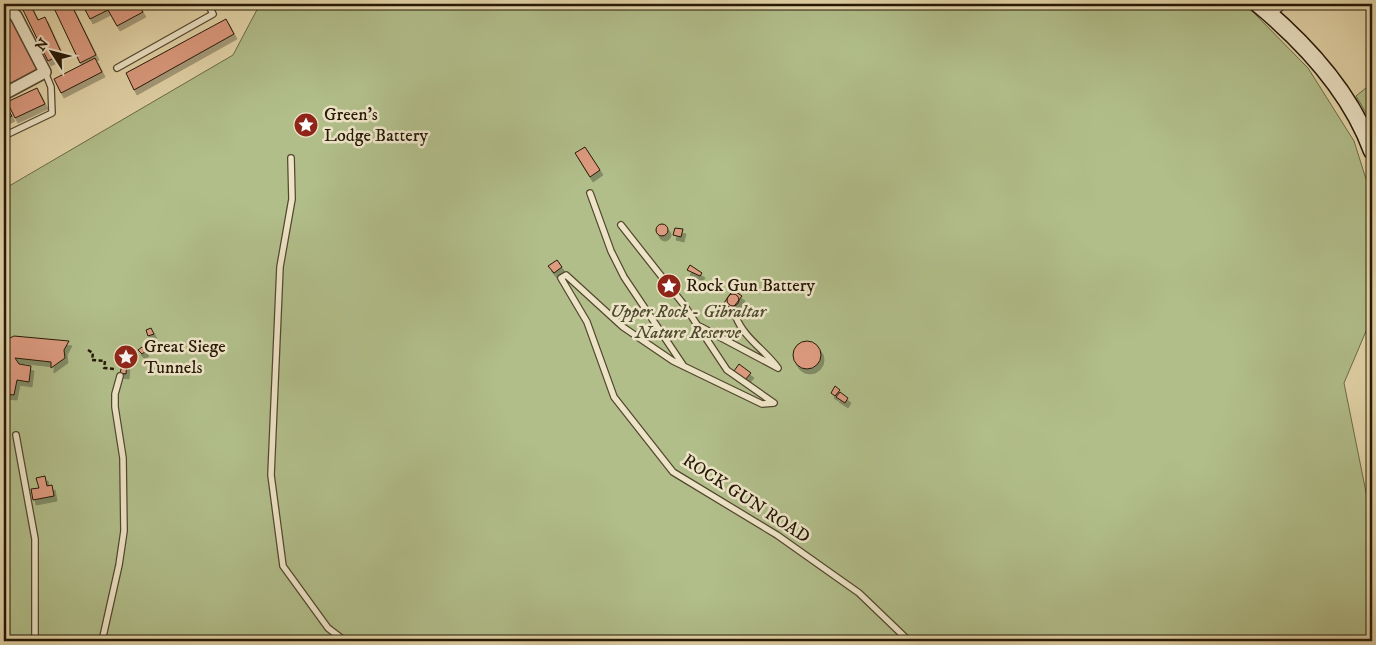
<svg xmlns="http://www.w3.org/2000/svg" width="1376" height="645" font-family="'IM FELL DW Pica',serif">
<style>
.green{fill:#b1be8a;stroke:#6b6b48}
.building{fill:#dd9b80;stroke:#251806;filter:url(#shadow)}
.lines{fill:none;stroke-linecap:round;stroke-linejoin:round}
.service-casing{stroke:#54472f;stroke-width:8}
.minor-casing{stroke:#54472f;stroke-width:14}
.secondary-casing{stroke:#251806;stroke-width:19}
.path{stroke:#251806;stroke-width:2.5;stroke-dasharray:4 2.5;stroke-linecap:butt}
.service{stroke:#ede4c7;stroke-width:5.5}
.minor{stroke:#ede4c7;stroke-width:11}
.secondary{stroke:#ede4c7;stroke-width:16}
.labels{text-anchor:middle;dominant-baseline:central;stroke-width:5;stroke-linejoin:round;paint-order:stroke}
.poi-label{font-size:18px;fill:#251806;stroke:#ede4c7;text-anchor:start}
.park-label{font-size:18px;font-style:italic;fill:#4f4a2e;stroke:#ede4c7}
.street-label{font-size:18px;fill:#251806;stroke:#ede4c7}
</style>
<defs>
<filter id="shadow"><feDropShadow dx="3" dy="5" stdDeviation="0" flood-color="#0004"/></filter>
</defs>
<rect width="100%" height="100%" fill="#e3d5a9"/>
<filter id="stains"><feTurbulence type="fractalNoise" baseFrequency=".004" numOctaves="4"/><feColorMatrix values="0 0 0 0 .2 0 0 0 0 .09 0 0 0 0 .02 0 0 0 .5 -.17"/></filter>
<radialGradient id="worn" r=".72"><stop offset=".6" stop-color="#630" stop-opacity="0"/><stop offset="1" stop-color="#630" stop-opacity=".3"/></radialGradient>
<path class="green" d="M260,4H1242L1253,12L1308,68L1354,141L1372,198V317L1344,383L1372,522V641H4V189L233,55Z
M1372,83V123L1356,96Z"/>
<path class="building" d="M52,4H71L96,55L80,63Z
M82,4H138L143,12L117,26L108,10L90,19Z
M31,6L38,20L45,17L62,54L48,61L23,10Z
M10,15L15,20L37,70L9,84L4,75V18Z
M226,19L234,34L134,90L126,73Z
M95,58L102,72L61,93L54,79Z
M4,75L9,84L4,87Z
M37,88L45,104L15,118L7,102Z
M4,103L12,116L4,120Z
M585,147L600,170L590,177L575,153Z
M656 230a6 6 0 1 1 12 0a6 6 0 1 1-12 0Z
M675,228L683,229L681,237L673,235Z
M557,260L562,267L554,273L548,266Z
M690,265L702,273L700,276L687,270Z
M733,290L742,296L732,309L724,303Z
M727 300a6 6 0 1 1 12 0a6 6 0 1 1-12 0Z
M151,328L154,334L148,336L146,330Z
M14,336L69,341L64,350L65,358L51,368V362L15,358L19,364L31,366L29,382L17,380L14,395L4,394V341Z
M793 355a14 14 0 1 1 28 0a14 14 0 1 1-28 0Z
M142,347L146,351L142,354L138,350Z
M122,349L128,350L126,374L120,373L124,358L119,356Z
M739,364L751,373L745,380L734,371Z
M835,386L840,390L835,396L831,393Z
M840,392L848,398L845,403L836,397Z
M45,476L47,486L52,485L54,496L33,500L31,489L39,488L36,478Z"/>
<g class="lines">
<defs>
<path id="service" d="M1273,14L1285,4
M117,68L213,14L208,4
M4,136L52,113L51,87L45,72
M291,158L292,199L280,267L271,475L283,566L328,628L345,641
M590,193L611,251L624,277L683,365
M621,225L684,305L727,370L774,403L762,404L673,361L623,327L566,275L561,278L587,322L614,397L673,472L777,535L859,593L909,641
M701,327L778,368C765,350 744,338 736,317
M16,435L35,539V641
M102,641L119,565L124,531L123,458L115,407V394L120,376"/>
<path id="minor" d="M4,10L10,11L16,16L45,72L4,94"/>
<path id="secondary" d="M1258,4C1305,43 1351,93 1372,151"/>
</defs>
<use href="#service" class="service-casing"/>
<use href="#minor" class="minor-casing"/>
<use href="#secondary" class="secondary-casing"/>
<path class="path" d="M88,350L93,353L92,360L105,361L104,368L114,369"/>
<use href="#service" class="service"/>
<use href="#minor" class="minor"/>
<use href="#secondary" class="secondary"/>
</g>
<defs>
<symbol id="sight-disc" viewBox="-11 -11 22 22"><circle r="9.5" fill="#8f2418" stroke="#ede4c7"/><path d="M0-6L1.8-2.2L6-1.7L2.9 1.2L3.7 5.4L0 3.3L-3.7 5.4L-2.9 1.2L-6-1.7L-1.8-2.2Z" fill="#fff"/></symbol>
</defs>
<g fill-rule="evenodd">
<use href="#sight-disc" x="292" y="111" width="28" height="28"/>
<use href="#sight-disc" x="655" y="272" width="28" height="28"/>
<use href="#sight-disc" x="112" y="343" width="28" height="28"/>
</g>
<g class="labels">
<g class="poi-label">
<text x="324" y="115">Green's<tspan x="324" dy="21">Lodge Battery</tspan></text>
<text x="686" y="286">Rock Gun Battery</text>
<text x="144" y="347">Great Siege<tspan x="144" dy="21">Tunnels</tspan></text>
</g>
<g class="park-label">
<text x="688" y="312">Upper Rock - Gibraltar<tspan x="688" dy="21">Nature Reserve</tspan></text>
</g>
<g class="street-label">
<text transform="translate(746 499) rotate(33)">ROCK GUN ROAD</text>
</g>
</g>
<rect width="1376" height="645" fill="none" stroke="#e3d5a9" stroke-width="20"/>
<rect x="5" y="5" width="1366" height="635" fill="none" stroke="#251806" stroke-width="2.5"/>
<rect x="10" y="10" width="1356" height="625" fill="none" stroke="#251806"/>
<g transform="translate(52 52) rotate(306)" stroke="#ede4c7" stroke-width="4" paint-order="stroke">
<path d="M0-4L9 19L0 12L-9 19Z" fill="#251806"/>
<text y="-8" font-size="14" font-weight="bold" text-anchor="middle" fill="#251806">N</text>
</g>
<rect width="100%" height="100%" filter="url(#stains)"/>
<rect width="100%" height="100%" fill="url(#worn)"/>
</svg>
